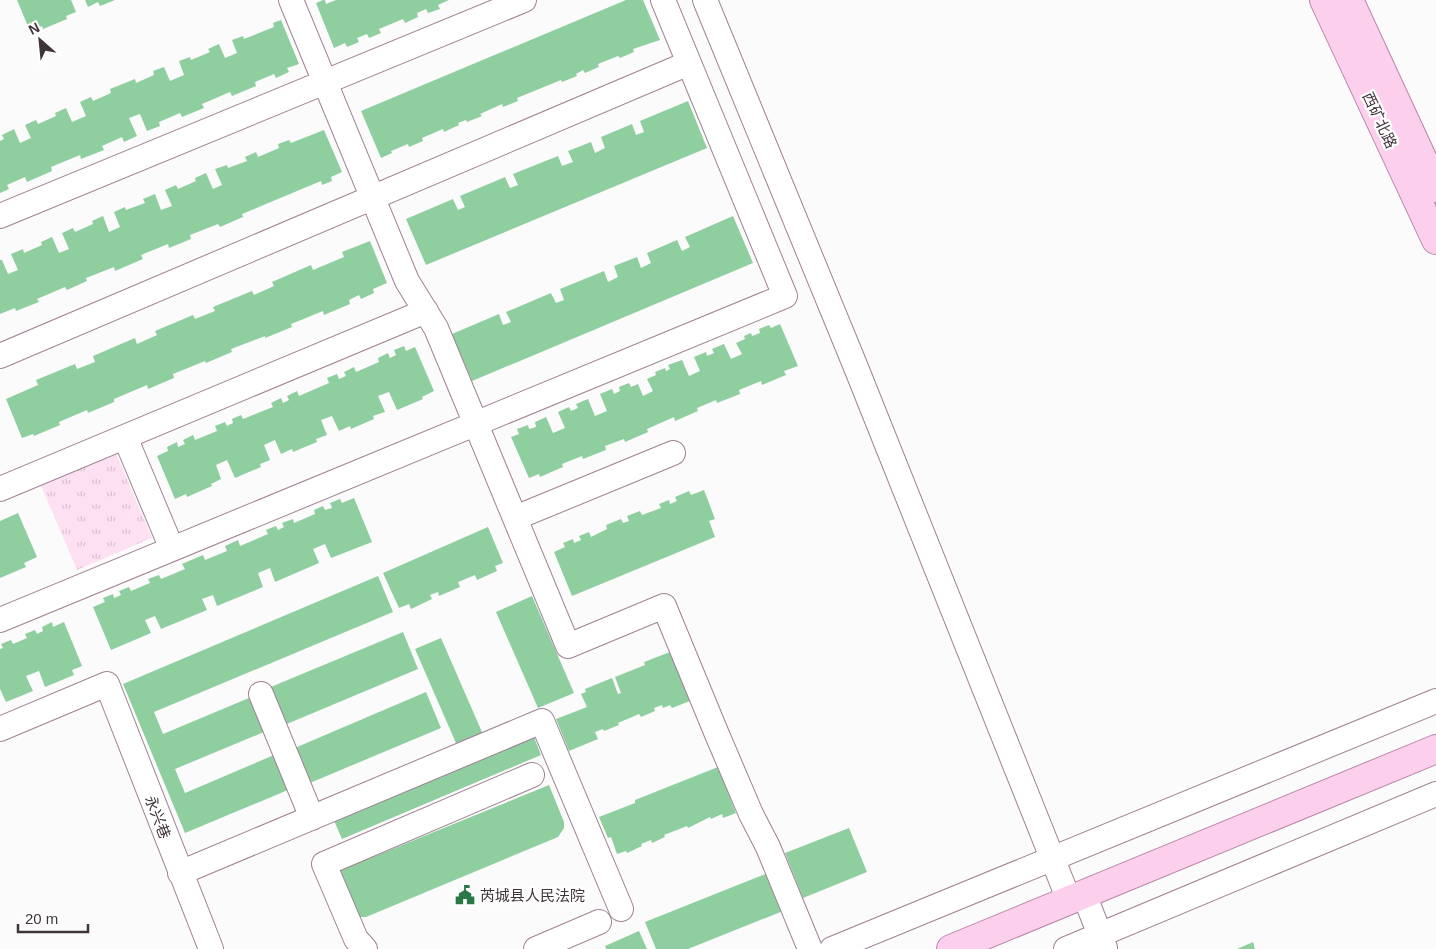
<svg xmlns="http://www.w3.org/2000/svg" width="1436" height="949" font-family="Arial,'Noto Sans SC',sans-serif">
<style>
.grass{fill:url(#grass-tufts)}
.building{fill:#8ece9f}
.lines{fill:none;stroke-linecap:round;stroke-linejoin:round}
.minor-casing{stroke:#9f8193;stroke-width:26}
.major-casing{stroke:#b985a6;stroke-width:30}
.minor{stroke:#fff;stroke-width:24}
.major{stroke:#fcd0ec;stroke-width:28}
.labels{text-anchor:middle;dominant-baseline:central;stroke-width:4.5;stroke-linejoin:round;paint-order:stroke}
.street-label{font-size:15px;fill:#40343b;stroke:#fff}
.poi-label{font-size:15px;fill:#40343b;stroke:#fff;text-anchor:start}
</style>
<defs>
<pattern id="grass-tufts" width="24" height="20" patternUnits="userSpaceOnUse" patternTransform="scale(1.25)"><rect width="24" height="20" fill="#fde0f1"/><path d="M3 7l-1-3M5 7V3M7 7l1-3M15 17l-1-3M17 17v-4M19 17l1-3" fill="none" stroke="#dac1d0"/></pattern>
</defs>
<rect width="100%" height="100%" fill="#fbfbfb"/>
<path class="grass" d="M115,451L152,538L77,570L40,483Z"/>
<path class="building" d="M17,0H71L76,12L66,16L67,19L43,29L42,26L30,31Z
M85,0H115L100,6L98,2L88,7Z
M323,0H325L326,4L336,0H449L438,5L440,9L428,13L426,9L417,13L418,17L405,23L403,19L379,29L381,33L369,38L367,34L357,38L359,42L347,47L345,43L334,48L316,3Z
M626,0H643L660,40L633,49L634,52L620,58L618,56L598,64L599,67L585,73L583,70L576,74L577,76L562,82L561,80L517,98L518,101L503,107L502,104L480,114L482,116L467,122L466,120L458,123L459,125L444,132L443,129L422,138L423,141L409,147L408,144L391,151L392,153L381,158L361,111Z
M281,20L299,64L287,68L289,72L276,78L274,74L255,82L256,86L232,96L230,92L202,104L204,108L182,117L180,113L159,122L160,126L147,131L140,114L129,118L137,136L124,142L122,137L102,146L104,150L81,159L80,155L51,167L52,171L27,182L25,177L7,185L9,189L0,193V141L4,139L2,135L14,129L20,143L31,138L25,125L36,120L38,124L56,116L55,113L66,108L72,122L86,116L80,102L91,97L93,101L111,93L110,89L135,79L136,83L154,75L153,71L164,67L170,81L184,75L179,61L190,57L191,60L210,52L208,49L219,44L225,58L237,53L232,40L243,36L244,39L274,27L273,23Z
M688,101L707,148L426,265L406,219L453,199L458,210L465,207L460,196L505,177L510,188L518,185L513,174L558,156L562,166L573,162L568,151L591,142L595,153L605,148L601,137L632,124L636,135L644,132L640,121Z
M324,130L342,172L331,177L332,181L322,185L321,181L242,214L243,217L220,227L218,224L190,235L191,239L169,248L168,244L141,255L143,259L115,271L114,267L86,278L87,281L67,290L65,287L37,299L39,302L16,311L15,308L0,314V260H2L8,274L18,270L11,254L23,249L24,253L42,245L41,242L52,237L59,253L69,249L62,233L73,228L75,232L93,224L92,221L103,216L109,232L120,227L114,212L125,207L126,210L145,203L143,199L155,194L161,210L172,206L165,190L176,185L178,189L196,181L195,178L206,173L213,189L222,185L215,169L227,165L228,168L247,161L245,157L256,152L258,157L279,148L278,144L289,140L291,143Z
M733,216L753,263L472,381L452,334L499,314L503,325L511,322L506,312L551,293L556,303L564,300L560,289L604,271L608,282L618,277L614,266L637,257L641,268L651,263L647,253L677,240L682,251L690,247L685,237Z
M370,241L387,283L373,289L374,293L361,299L359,295L349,300L350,304L324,315L323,311L291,324L292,327L265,338V336L231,349L232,352L206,363L205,361L173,374L174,378L148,389L147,385L114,399V402L88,413L87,410L59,422L60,425L34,436L33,434L22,438L6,399L38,385L36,380L75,364L77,369L95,362L93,356L135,338L137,344L157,335L155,331L193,315L195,319L215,311L213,307L252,291L254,295L274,286L272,282L311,265L313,270L344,257L342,252Z
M780,324L798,366L784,371L786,375L762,385L761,381L739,390L740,394L717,403L716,400L697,408L698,411L675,421L674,417L647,429L648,432L625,442L624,439L605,446L606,450L583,459L582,456L562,464L563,467L540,477L539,474L529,478L511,437L519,434L517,429L528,425L529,429L536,427L535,422L546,417L553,433L565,428L558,412L569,407L571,411L578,408L576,404L588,399L595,416L607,411L600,394L612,389L614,394L620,391L619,387L629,383L631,387L638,384L643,396L653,391L647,379L656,375L655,372L665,368L666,371L670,369L668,365L682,360L689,376L700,371L694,357L706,352L707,356L714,353L712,349L724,344L731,359L742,354L736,343L745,339L744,336L751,333L752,336L760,333L759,329L769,325L771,328Z
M404,346L406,351L415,347L434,391L422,397L423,399L397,410L389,392L378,396L385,412L373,416L374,419L351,429L350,426L339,431L332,416L321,420L327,435L316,439L317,442L293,452L292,449L281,454L275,440L264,445L270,460L260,464L261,467L235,478L227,460L216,465L221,479L211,484L212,486L187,497L186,494L175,499L157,456L168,451L167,447L177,442L178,447L185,444L183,440L193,435L195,440L217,431L215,426L225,422L227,426L233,423L232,419L241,415L243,419L273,407L271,403L281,398L283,403L289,400L287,396L297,391L299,396L329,383L327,378L337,374L339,379L346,376L344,372L354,367L356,372L379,362L378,358L388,353L390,358L396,355L394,350Z
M704,490L715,519L709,521L715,537L572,596L554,552L565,547L563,543L573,539L574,543L581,540L579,536L589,532L591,537L607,529L606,525L621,519L623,523L629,521L627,516L640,511L642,515L661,508L659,504L669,500L670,504L677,501L675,497L689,491L691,495Z
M354,498L372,542L331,558L325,544L313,549L319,563L275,582L270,568L258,573L263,587L217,606L213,595L202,599L207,610L161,629L155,616L145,620L151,633L111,650L93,607L105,602L103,598L113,594L114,598L121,595L119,591L129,587L131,591L150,583L148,579L159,575L161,579L185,569L182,564L203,555L205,560L227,551L225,546L238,540L240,546L268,534L266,530L276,526L278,530L284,527L282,523L293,519L294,523L315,514L314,510L323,506L325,510L332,508L330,503L340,499L342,503Z
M18,513L37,557L24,563L26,567L0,578V521Z
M488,527L503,563L495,566L497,571L477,580L475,575L458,582L460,587L439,596L438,592L430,595L432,599L411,609L409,604L399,608L383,573Z
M378,576L393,612L154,712L163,734L249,698L264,732L175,769L185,793L274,755L288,790L185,833L123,684Z
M532,596L574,693L538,708L496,612Z
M52,622L53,627L64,622L82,666L72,670L74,675L45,687L39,671L26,676L33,691L6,702L0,689V649L3,648L1,644L11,640L13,644L27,638L25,634L35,630L37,634L43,631L42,627Z
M403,632L418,669L282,726L266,689Z
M441,638L485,739L459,750L415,649Z
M670,652L690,701L672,708L670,705L663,708L662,705L654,708L655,711L641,717L639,714L618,723L619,725L604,731L603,729L595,732L598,739L569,751L556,719L587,707L581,694L586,692L585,689L612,678L618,694L621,693L615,677L645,665L644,662Z
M426,692L441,728L305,785L290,750Z
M532,732L541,755L342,839L332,816Z
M718,767L736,813L723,818L722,814L711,819L710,817L688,828L687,826L664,835L665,837L652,843L651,840L641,844L642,846L627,853L626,851L617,854L611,837L608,838L599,817L635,803V800Z
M549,785L564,822V828L558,837L366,917H359L336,872Z
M849,828L867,872L803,898L785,853Z
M768,873L783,911L688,949H656L645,922Z
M639,931L647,949H606L605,946Z
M1253,942L1255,949H1237Z"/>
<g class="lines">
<defs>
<path id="minor" d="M291,0L407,281L436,328L568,646L664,606L716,732L751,814L768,847L810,949
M705,0L855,365L1069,900
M0,216L524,0
M0,356L689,63
M125,437L172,549
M0,489L426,311
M515,518L673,453
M0,620L785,296L663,0
M261,694L312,818
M0,729L107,684L211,949
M180,873L542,721L621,909
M1084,894L1105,948
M365,949L356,939L324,864L532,775
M536,949L599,922
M832,949L1436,701
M1066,949L1436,794"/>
<path id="major" d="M1324,0L1436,240
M1349,0L1436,188
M951,949L1436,749"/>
</defs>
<use href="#minor" class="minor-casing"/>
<use href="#major" class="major-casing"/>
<use href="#minor" class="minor"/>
<use href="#major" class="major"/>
</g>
<defs>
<symbol id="civic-bare" viewBox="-9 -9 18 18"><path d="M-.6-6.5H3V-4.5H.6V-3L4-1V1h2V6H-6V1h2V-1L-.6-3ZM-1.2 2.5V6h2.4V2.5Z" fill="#2b7847" stroke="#fff" stroke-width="2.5" paint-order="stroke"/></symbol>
</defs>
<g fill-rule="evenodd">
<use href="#civic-bare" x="451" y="881" width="28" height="28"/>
</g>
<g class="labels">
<g class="street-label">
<text transform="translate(1380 120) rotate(65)">西矿北路</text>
<text transform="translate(158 817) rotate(69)">永兴巷</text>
</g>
<g class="poi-label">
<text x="480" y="895">芮城县人民法院</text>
</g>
</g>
<g transform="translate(40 40) rotate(333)" stroke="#ffffff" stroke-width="4" paint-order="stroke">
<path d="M0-4L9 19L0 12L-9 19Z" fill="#40343b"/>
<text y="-8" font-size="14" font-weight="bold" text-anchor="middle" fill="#40343b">N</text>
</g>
<path d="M18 924v8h70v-8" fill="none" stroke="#40343b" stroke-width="2.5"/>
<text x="25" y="924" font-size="15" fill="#40343b" stroke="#ffffff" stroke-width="4" paint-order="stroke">20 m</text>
</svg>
